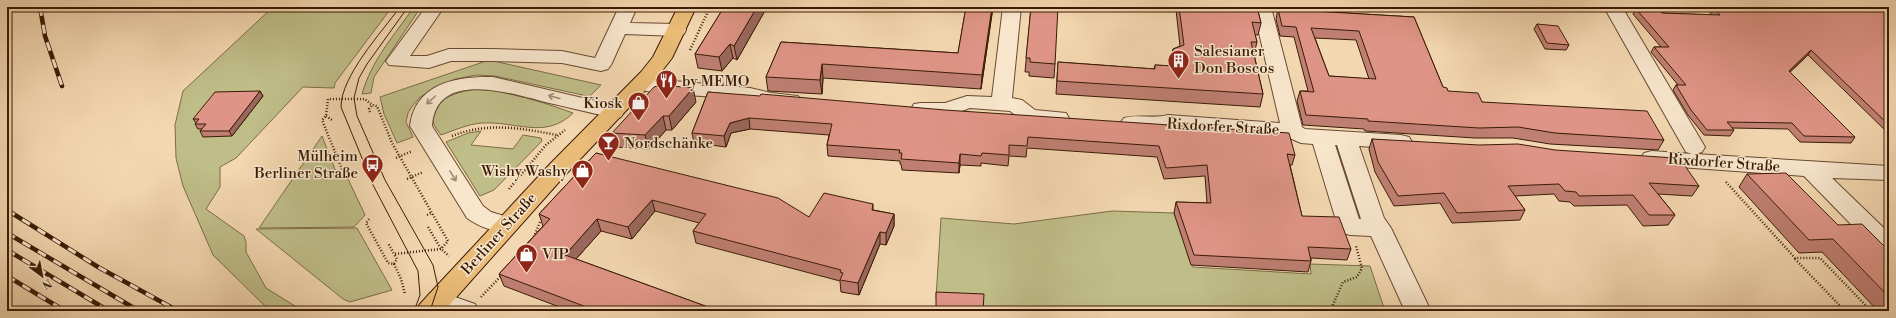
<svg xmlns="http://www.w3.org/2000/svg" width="1896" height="318" font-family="'Libre Bodoni',serif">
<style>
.green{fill:#bfbd88;stroke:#7c6c46}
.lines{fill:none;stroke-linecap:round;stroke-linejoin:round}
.minor-casing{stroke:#684a30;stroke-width:2}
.major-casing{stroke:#3a1b05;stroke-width:2}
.path{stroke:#3a1b05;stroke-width:2.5;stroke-dasharray:1 2;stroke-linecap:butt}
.minor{fill:#f7e5cc;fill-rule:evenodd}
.major{fill:#eabc78;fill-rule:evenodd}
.tram{stroke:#3a1b05;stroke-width:1}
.rail-casing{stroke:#3a1b05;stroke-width:4.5}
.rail{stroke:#f7e5cc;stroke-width:3;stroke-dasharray:9;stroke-linecap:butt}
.wall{fill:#bf7f73;stroke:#3a1b05;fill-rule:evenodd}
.shaded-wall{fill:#9b685e;stroke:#3a1b05}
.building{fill:#de9486;stroke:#3a1b05;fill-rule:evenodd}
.oneway{stroke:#a28a72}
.labels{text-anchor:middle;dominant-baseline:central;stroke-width:3;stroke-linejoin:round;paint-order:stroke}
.poi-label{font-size:15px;fill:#3a1b05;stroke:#f7e5cc;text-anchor:start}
.street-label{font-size:15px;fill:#3a1b05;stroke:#f7e5cc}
</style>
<rect width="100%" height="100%" fill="#f3d7b0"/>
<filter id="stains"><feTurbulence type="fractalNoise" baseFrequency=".005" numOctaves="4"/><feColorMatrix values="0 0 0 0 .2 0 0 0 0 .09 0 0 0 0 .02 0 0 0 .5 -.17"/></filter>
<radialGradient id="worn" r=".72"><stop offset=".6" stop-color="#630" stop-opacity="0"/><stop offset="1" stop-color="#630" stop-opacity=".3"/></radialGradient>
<path class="green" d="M273,7H392L335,83L334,88L303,87L236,158L220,167V187L206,209L244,236L246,242V252L266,288L303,311H270L213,255L183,186L176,158L175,125L183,91Z
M414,7H421L374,77L371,93L362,94C371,61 395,34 414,7Z
M489,60L601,85L590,96H587L495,76L476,75L456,79L436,87L419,98L411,108L408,113L406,122L413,137L397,143L384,114L380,97Z
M477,89C510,91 542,102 573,113C546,140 516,121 482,123C468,124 455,130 441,135C439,132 434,126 433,122C431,97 459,92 477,89Z
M481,131L471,145L513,149L523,135L541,138L542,141L494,190L480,196L446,142L468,133Z
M322,136L338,177L348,179L365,215L354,227L259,228Z
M1112,211L1174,213L1193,267L1311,274L1310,264L1370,266L1385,311H983V299L936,298L941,218L1014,224Z
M357,228L392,290L350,302L343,299L256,229Z"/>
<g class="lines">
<defs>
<path id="minor" d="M426,7H444L410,56H427L449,49H491L562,51L595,58L619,7H637L630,23L677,24L684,26L686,30L684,34L677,36L625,34L611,65L608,69L601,71L562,63L491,61H451L429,68L389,65L386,61Z
M1003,7H1021L1012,98L1022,100L1035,110L1066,113L1069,118L1066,123L1059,125L1030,123L1023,121L1010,111L970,108L948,116L914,114L911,109L914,104L921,103H945L967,96L992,97Z
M1253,7H1271L1302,127L1305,129L1401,135L1409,137L1412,142L1409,147L1401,149L1359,146L1384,218L1391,228L1428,305L1425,311H1405L1371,236L1350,235L1342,233L1338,227L1313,144L1301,143L1287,137L1169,129C1155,133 1138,131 1124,128L1120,123L1124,118C1138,114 1153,119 1168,115L1280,123ZM1335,145H1337L1361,219H1359Z
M1604,7H1622L1705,147L1702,152L1695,154L1889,166V180L1832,178L1889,233V257L1880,254L1804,176L1652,165L1644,163L1641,158L1644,153L1652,151L1692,154L1686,152L1683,147Z
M493,77L621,107L624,112L621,117L614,118C591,113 568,107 545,102C510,93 436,69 432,126L483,206L491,212L514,219L518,225L514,231C500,235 479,227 467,218L410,126C415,83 457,76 493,77Z
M641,78L750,88L771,93L798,96L801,100L798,104C781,109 766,103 750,100C712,94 671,98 634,88L631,84L634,80Z
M438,291L475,304L479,311H438L429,308L425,301L429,294Z"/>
<path id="major" d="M678,7H696L672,58L655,80L567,173L444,311H416L420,304L551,163L641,72L653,57Z"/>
</defs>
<use href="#minor" class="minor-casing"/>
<use href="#major" class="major-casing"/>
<path class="path" d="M690,50L710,7
M370,112L369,109L372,105
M326,116L332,120
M452,136C487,122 521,128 557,135
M396,158L412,151
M348,174H344L322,120L326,116L328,99H365L372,105L377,106L392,143L448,241L441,249L394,254L388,243
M407,179L423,172
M1726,182L1795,258H1820L1871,311
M509,189L546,145L565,130
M427,215L431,213
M369,219L366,223L388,263L394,264L397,259L394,254
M428,227L441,249L449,256
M534,237L540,222
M1795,259L1845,311
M394,264L401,279L405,294
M481,297L502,275
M1333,311L1332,307L1343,282L1357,277L1362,268L1356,246"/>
<use href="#minor" class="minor"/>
<use href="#major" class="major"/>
<path class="tram" d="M400,7C381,33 341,76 341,107L373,185L418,271L420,295L414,311
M408,7L367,64L359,78L354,98L357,116L385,180L433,265L438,287L430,311"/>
<defs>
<path id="rail" d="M40,7L45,36L62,86
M7,210L98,267L178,311
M7,233L139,311
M7,250L109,311
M7,276L65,311"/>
</defs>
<use href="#rail" class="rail-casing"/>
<use href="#rail" class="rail"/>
</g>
<path class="wall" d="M724,7H767L737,60L733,58L722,71L698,68L695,54Z
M966,7H993L981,89L823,78L822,94L768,91L766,77L781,42L958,53Z
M1031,7L1055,64L1054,78L1029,76V72H1025Z
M1167,7H1257L1261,23L1258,35H1255L1257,42L1254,54L1263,94L1260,107L1056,94L1058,62L1154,69L1155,65L1171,66V61L1173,49L1180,46L1176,10L1167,8Z
M1710,7H1793L1889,9V134L1808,55L1790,72L1855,137L1851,143L1800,142L1788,129L1732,128L1734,130L1730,136L1704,135L1688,115L1673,90L1676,85H1678L1651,52L1654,47H1661L1633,14L1636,9L1662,13L1712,15L1708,10Z
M1278,9L1414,17L1443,87L1448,91L1482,102L1664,140L1658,150L1550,144L1513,138H1475L1365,131L1364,129L1303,125L1297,101L1300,91H1308L1294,37L1280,36L1276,19ZM1315,38L1356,40L1369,79L1329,76Z
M1537,24L1569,45L1566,50L1545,49L1534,29Z
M260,91L263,96L232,136L203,137L200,131L202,129H198L195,124L196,123L193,119Z
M708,92L1295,155L1292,165H1290L1302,216L1351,249L1347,260L1311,258V261L1308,272L1191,265L1174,213L1176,202L1207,203L1205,176L1164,179L1157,157L1027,148L1026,157L1009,156L1008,166L981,163V166L960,165L959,173L902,170L901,164H900V161L828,156L827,145L829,135L750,129L731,133L726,147L694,143L692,133Z
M696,102L672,130H666L649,149L616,147L612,133Z
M1372,139L1699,186L1692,196L1658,194L1675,215L1668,225L1643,226L1627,205L1574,206L1570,202L1559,201L1554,194L1515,196L1525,210L1520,220L1452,223L1440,203L1394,206L1375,172L1369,149Z
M596,153L809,217L873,204V210L894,214V226L886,245L880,244L859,295L841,292L840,281L696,243L693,231L699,223L655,211L632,239L601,231L576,259L719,311H570L504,286L499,274L543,226L539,214Z
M1747,174L1838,225L1889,251V311H1878L1822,252L1799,253L1739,187Z"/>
<path class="shaded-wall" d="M757,7H767L737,60L734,46Z
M992,7H993L981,89L982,75Z
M730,44L733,58L722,71L719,57Z
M1811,50L1808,55L1786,76L1789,71Z
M822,64L823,78L822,94L820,80Z
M693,88L696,102L672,130L669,116Z
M260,91L263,96L232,136L229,131Z
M663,116L666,130L649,149L645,135Z
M749,118L750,129L731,133L726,147L724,136L730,123Z
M960,154V165L959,173V163Z
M652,200L655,211L632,239L628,227Z
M894,214V226L886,245V233Z
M597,219L601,231L569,267L565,255Z
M880,232V244L859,295L858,283Z"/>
<path class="building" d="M724,7H757L734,46L730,44L719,57L695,54Z
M966,7H992L982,75L822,64L820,80L766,77L781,42L958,53Z
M1031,7H1058L1055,64L1030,62V58H1026Z
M1179,7H1257L1261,23L1252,22L1257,42H1251L1263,94L1057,81L1058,62L1155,69V65L1175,66L1173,49L1184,45Z
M1713,7H1793L1889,9V125L1811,50L1789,71L1855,137L1804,136L1792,123L1727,122L1734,130H1707L1691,110L1676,85H1686L1654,47H1669L1636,9H1658L1662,13L1720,15Z
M1278,9L1414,17L1443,87L1447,88L1448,91L1478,93L1482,102L1647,111L1664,140L1555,133L1518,127L1479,128L1368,121V119L1306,115L1300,91L1314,92L1296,27L1282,26ZM1311,28L1359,31L1376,79L1329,76Z
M1537,24L1558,26L1569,45L1547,43Z
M661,85L693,88L669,116H663L645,135L612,133L654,87Z
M260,91L229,131H200L206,124H195L199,119H193L215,92Z
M708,92L760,96L761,94L945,110L1289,133L1295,155L1287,154L1302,216L1339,217L1351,249L1308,247L1311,261L1194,255L1176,202L1211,203L1207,165L1166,168L1159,146L1028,137L1027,146L1009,145V155L982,153L981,156L960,154L959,163L901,159L902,153H899L900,150L827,145L832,124L749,118L730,123L724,136L692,133Z
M1372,139L1479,145L1518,144L1555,150L1675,158L1681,160L1699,186L1649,183L1675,215H1649L1633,195L1579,196L1576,192L1565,191L1559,184L1508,186L1525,210L1457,213L1444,193L1398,196L1378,162Z
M596,153L778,198L809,217L824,193L873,204L872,210L894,214L886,233L880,232L858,283L840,280L843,273L840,272L841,270L693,231L706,214L652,200L628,227L597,219L565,255L719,311H597L499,274L550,219L539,214Z
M1786,173L1838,225L1862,224L1889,251V297L1833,239L1809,240L1747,174Z
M936,292L984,294L983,311H936Z"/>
<defs><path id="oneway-shaft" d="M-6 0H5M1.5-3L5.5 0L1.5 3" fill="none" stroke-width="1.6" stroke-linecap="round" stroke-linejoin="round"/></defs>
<g class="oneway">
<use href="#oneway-shaft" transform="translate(554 97) rotate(-165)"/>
<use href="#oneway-shaft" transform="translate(431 100) rotate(138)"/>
<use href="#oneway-shaft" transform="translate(453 176) rotate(58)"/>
</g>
<defs>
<symbol id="building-pin" viewBox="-11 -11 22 30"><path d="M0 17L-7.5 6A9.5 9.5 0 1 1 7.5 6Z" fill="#8f2418" stroke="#f7e5cc"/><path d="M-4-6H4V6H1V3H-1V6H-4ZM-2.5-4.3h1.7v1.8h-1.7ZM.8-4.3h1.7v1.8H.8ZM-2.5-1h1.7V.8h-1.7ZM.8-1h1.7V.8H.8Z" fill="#fff"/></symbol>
<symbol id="restaurant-pin" viewBox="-11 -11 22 30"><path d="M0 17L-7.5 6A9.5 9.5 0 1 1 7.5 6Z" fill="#8f2418" stroke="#f7e5cc"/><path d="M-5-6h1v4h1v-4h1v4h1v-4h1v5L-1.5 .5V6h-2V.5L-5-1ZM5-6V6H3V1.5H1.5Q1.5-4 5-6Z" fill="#fff"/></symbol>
<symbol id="shop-pin" viewBox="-11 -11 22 30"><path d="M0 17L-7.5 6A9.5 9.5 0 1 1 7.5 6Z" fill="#8f2418" stroke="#f7e5cc"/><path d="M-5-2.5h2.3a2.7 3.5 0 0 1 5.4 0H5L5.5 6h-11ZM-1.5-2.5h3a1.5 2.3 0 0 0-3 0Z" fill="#fff"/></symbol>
<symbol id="bar-pin" viewBox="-11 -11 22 30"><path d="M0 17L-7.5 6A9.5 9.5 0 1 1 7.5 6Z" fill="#8f2418" stroke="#f7e5cc"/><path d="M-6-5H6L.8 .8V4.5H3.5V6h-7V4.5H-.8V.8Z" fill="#fff"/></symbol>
<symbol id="bus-pin" viewBox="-11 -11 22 30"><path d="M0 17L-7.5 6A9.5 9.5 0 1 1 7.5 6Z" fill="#8f2418" stroke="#f7e5cc"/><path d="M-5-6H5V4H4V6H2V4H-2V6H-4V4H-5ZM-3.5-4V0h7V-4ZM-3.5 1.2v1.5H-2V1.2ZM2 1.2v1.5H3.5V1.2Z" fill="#fff"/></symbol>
</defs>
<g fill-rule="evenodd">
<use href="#building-pin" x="1166" y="48" width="25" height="34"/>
<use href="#restaurant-pin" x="654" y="68" width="25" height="34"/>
<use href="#shop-pin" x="626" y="90" width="25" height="34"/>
<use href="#bar-pin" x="596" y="130" width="25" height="34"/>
<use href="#bus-pin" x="360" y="152" width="25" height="34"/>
<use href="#shop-pin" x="570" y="158" width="25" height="34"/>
<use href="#shop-pin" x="514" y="242" width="25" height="34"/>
</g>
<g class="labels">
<g class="poi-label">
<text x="1194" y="51">Salesianer<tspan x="1194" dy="17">Don Boscos</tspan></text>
<text x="682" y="81">by MEMO</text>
<text x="622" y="103" text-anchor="end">Kiosk</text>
<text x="624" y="143">Nordschänke</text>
<text x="358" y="156" text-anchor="end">Mülheim<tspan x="358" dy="17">Berliner Straße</tspan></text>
<text x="568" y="171" text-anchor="end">Wishy Washy</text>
<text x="542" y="254">VIP</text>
</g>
<g class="street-label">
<text transform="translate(1223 127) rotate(3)">Rixdorfer Straße</text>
<text transform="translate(1724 163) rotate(4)">Rixdorfer Straße</text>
<text transform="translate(499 234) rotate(-48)">Berliner Straße</text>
</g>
</g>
<rect width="1896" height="318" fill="none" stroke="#f3d7b0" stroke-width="24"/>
<rect x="8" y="8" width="1880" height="302" fill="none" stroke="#3a1b05" stroke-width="2"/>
<rect x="12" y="12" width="1872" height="294" fill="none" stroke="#3a1b05"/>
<g transform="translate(42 276) rotate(148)" stroke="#f7e5cc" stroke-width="3" paint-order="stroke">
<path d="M0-3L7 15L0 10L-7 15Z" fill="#3a1b05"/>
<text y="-6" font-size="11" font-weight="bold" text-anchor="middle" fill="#3a1b05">N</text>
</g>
<rect width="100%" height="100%" filter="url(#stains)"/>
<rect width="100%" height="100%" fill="url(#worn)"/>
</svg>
